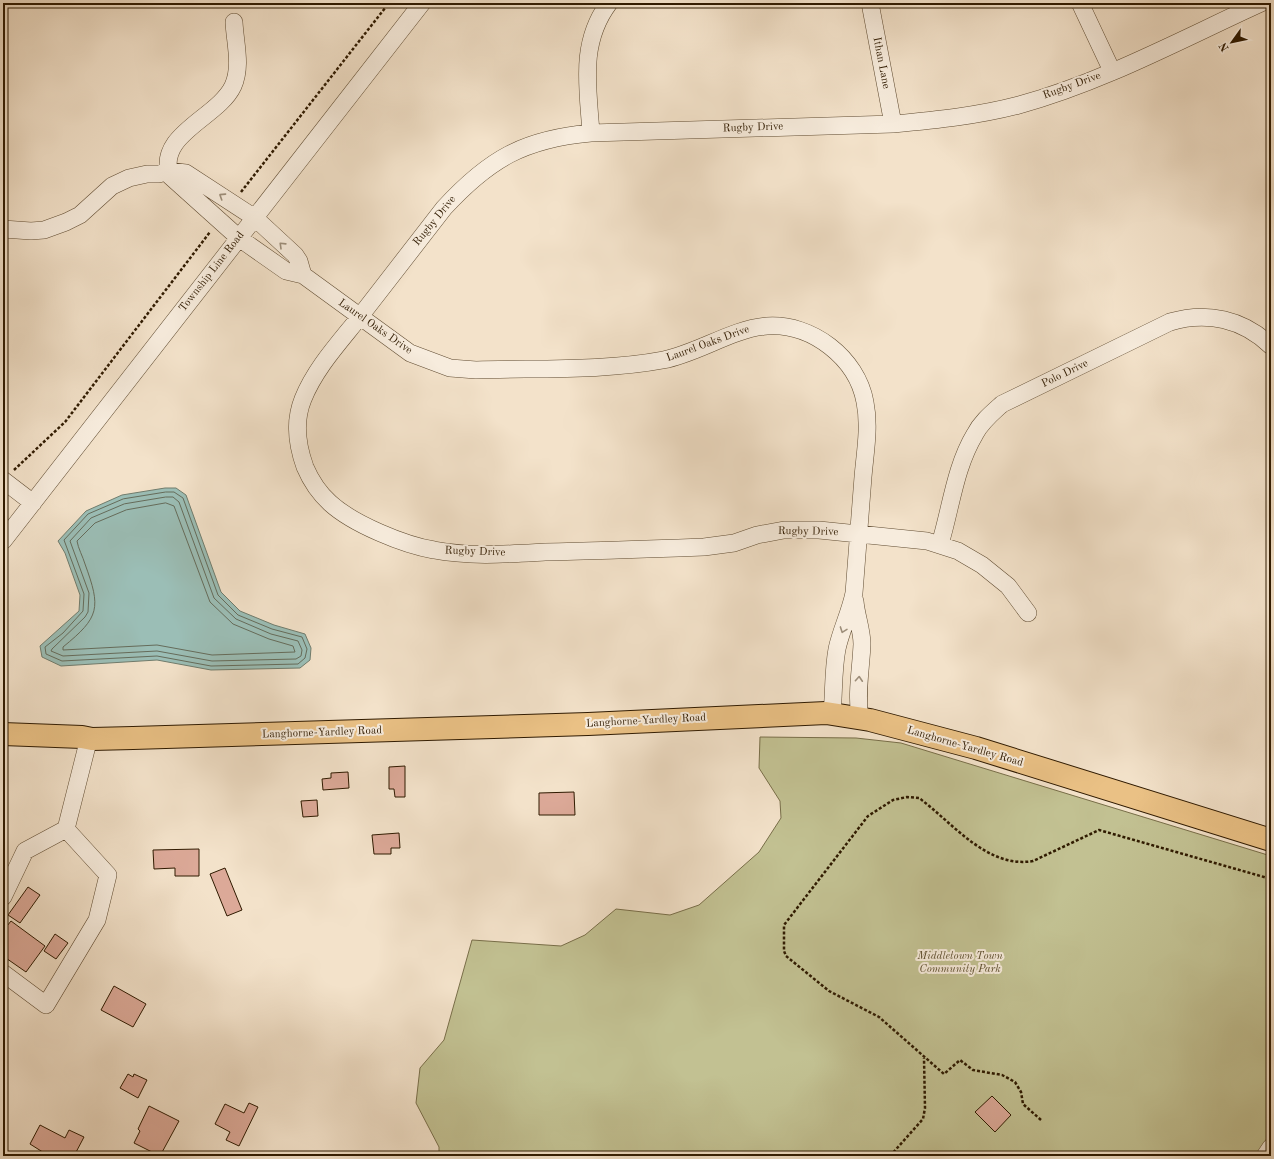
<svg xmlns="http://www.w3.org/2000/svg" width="1274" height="1159" font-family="'Old Standard TT',serif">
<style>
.green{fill:#c2c192;stroke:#786e49}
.water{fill:#9bbeb6;stroke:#707c6d}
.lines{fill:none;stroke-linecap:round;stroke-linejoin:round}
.shore{stroke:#656c5b;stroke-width:1}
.building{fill:#dca998;stroke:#2f1a00}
.minor-casing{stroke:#604c32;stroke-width:18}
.major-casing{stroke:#2f1a00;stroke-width:24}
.path{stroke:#2f1a00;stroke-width:2.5;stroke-dasharray:3 2;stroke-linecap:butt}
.minor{stroke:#f7ecdd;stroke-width:17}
.major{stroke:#eac185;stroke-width:22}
.oneway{stroke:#9d8e7a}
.labels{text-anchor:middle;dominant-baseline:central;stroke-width:4;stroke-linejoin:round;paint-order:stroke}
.street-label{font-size:11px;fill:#2f1a00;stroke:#f7ecdd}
.park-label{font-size:11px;font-style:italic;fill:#5b4c2c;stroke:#f7ecdd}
</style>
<rect width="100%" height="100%" fill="#f3e2ca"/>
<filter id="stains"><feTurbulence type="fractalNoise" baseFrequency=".005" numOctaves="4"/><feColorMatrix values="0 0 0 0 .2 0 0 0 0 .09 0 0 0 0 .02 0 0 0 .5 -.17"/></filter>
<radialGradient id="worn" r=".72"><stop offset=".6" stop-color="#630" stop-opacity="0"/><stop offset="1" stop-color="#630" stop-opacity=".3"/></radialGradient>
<path class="green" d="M760,737L856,738L901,743L1271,856V1156H439V1147L416,1103L420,1068L444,1040L472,940L561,946L585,935L616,909L670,915L699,905L759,852L781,818L780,801L759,768Z"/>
<path class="water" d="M165,488H176L186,495L221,592L240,611L274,625L305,634L311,648L310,660L300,668L211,670L157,660L61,666L42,657L40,646L79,611L80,595L65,553L58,541L86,511L122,495Z"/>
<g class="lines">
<path class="shore" d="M166,492H174L183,498L218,595L238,615L272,629L302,637L307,649L305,658L298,664L211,666L157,656L62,661L46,654L45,647L63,633L83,611L84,594L64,540L88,514L123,499Z
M166,497H173L179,502L214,598L236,619L271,634L298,641L302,650L301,656L296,659L212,661L157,651L63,656L51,651L52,649L85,617L88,612L89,593L70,541L91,518L124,504Z
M166,503L174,506L210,602L233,624L269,639L293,646L295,652L212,655L157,645L63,650V647C100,617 101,608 85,564C83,557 78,548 77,541L95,523L126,510Z"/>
</g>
<path class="building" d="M405,766V797H395L394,789H389V767Z
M348,772L349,788L323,790L322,779L331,778V773Z
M574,792L575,815H539V793Z
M317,800L318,816L303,817L301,801Z
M399,833L400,848H391V854H374L372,835Z
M199,849V876H175V868L154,869L153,850Z
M225,868L242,910L227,916L210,874Z
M28,887L40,895L20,923L8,915Z
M11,921L45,946L26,972L3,956V931Z
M55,934L68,943L56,959L44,951Z
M114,986L146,1004L133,1027L101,1010Z
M128,1074L133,1077L134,1074L147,1080L138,1098L120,1088Z
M992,1096L1011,1115L995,1132L975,1112Z
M249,1103L258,1107L239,1146L226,1140L230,1132L215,1124L225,1104L244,1113Z
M149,1106L179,1121L160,1156L134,1143L140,1131L138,1129Z
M40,1125L65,1138L69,1130L84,1137L74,1156H49L30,1144Z"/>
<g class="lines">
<defs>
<path id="minor" d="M870,3L893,124
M1080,3L1112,71
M234,22C235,43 242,66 233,86C218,118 156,134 170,176L239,238L286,271L303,275L410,353L450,368L476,370C536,368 605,371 663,360C699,353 731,329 767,326C812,323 857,358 865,402C870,427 865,453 863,477C860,516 857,555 854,593C850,613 841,630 837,649C833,670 834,693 832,714
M591,133C588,87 579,43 609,3
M3,229L31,231L44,230L66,222L80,215L112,186L129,178L147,174H159L168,171L186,173L255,218L295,255L299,261L303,275
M3,480L33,503
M3,541L422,3
M940,544C951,508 955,467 975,434C981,422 992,413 1002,404L1170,322C1207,311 1243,319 1271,346
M855,601C856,615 862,630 862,644C861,669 856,693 860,718
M1028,613L1008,586L982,565L958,551L927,541L819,530H784L757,535L734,543L704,547C651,549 598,551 545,552C509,554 470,557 434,550C404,545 353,524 330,503C319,493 311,481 305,467C297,445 294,421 303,399C315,369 338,344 358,319C387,282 415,245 444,208C489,159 524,139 591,133L893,124C936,120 977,116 1019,105C1103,82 1182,39 1261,3
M3,897L25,851L66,829L89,738
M3,973L46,1005L97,920L108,875L66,829
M1265,1156L1271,1147"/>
<path id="major" d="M3,734L82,737L92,739L133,738L588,724L826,713L870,720L976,748L1271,840"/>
</defs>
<use href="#minor" class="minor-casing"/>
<use href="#major" class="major-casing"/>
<path class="path" d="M241,192L389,3
M14,470L65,422L210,232
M1041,1120L1023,1104L1021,1092L1015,1082L1002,1075L973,1070L960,1060L944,1074L879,1017L829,991L786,956L784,951V925L868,816L893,800L907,797L919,798C952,822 987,869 1033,861L1099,830L1271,879
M890,1156L923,1119L925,1108L924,1058"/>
<use href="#minor" class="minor"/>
<use href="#major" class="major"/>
</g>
<defs><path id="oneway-chevron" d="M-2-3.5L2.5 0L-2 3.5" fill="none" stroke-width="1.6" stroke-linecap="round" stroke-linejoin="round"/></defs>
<g class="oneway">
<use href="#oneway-chevron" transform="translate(222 196) rotate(-147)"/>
<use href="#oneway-chevron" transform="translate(282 245) rotate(-136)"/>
<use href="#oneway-chevron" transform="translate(843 630) rotate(110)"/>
<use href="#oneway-chevron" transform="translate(859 679) rotate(-86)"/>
</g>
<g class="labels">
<g class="street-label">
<text transform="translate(881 63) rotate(79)">Ithan Lane</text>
<text transform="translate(1072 86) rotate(-20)">Rugby Drive</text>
<text transform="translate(753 128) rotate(-2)">Rugby Drive</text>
<text transform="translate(435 221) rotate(-51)">Rugby Drive</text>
<text transform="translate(212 272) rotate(-52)">Township Line Road</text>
<text transform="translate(375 327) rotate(35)">Laurel Oaks Drive</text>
<text transform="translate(708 344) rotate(-20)">Laurel Oaks Drive</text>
<text transform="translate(1065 374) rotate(-26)">Polo Drive</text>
<text transform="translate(808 532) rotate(1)">Rugby Drive</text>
<text transform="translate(475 552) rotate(2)">Rugby Drive</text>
<text transform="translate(646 721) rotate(-3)">Langhorne-Yardley Road</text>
<text transform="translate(322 733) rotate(-2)">Langhorne-Yardley Road</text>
<text transform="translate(965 747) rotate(16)">Langhorne-Yardley Road</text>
</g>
<g class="park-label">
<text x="960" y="956">Middletown Town<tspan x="960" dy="13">Community Park</tspan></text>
</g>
</g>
<rect width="1274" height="1159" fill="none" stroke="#f3e2ca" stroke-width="16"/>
<rect x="4" y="4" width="1266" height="1151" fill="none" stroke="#2f1a00" stroke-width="2"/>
<rect x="8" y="8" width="1258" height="1143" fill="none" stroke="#2f1a00"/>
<g transform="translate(1232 42) rotate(237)" stroke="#f7ecdd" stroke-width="3" paint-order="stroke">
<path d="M0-3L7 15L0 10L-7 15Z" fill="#2f1a00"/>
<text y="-6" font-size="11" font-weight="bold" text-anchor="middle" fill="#2f1a00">N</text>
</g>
<rect width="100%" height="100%" filter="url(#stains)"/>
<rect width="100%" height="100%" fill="url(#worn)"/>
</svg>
